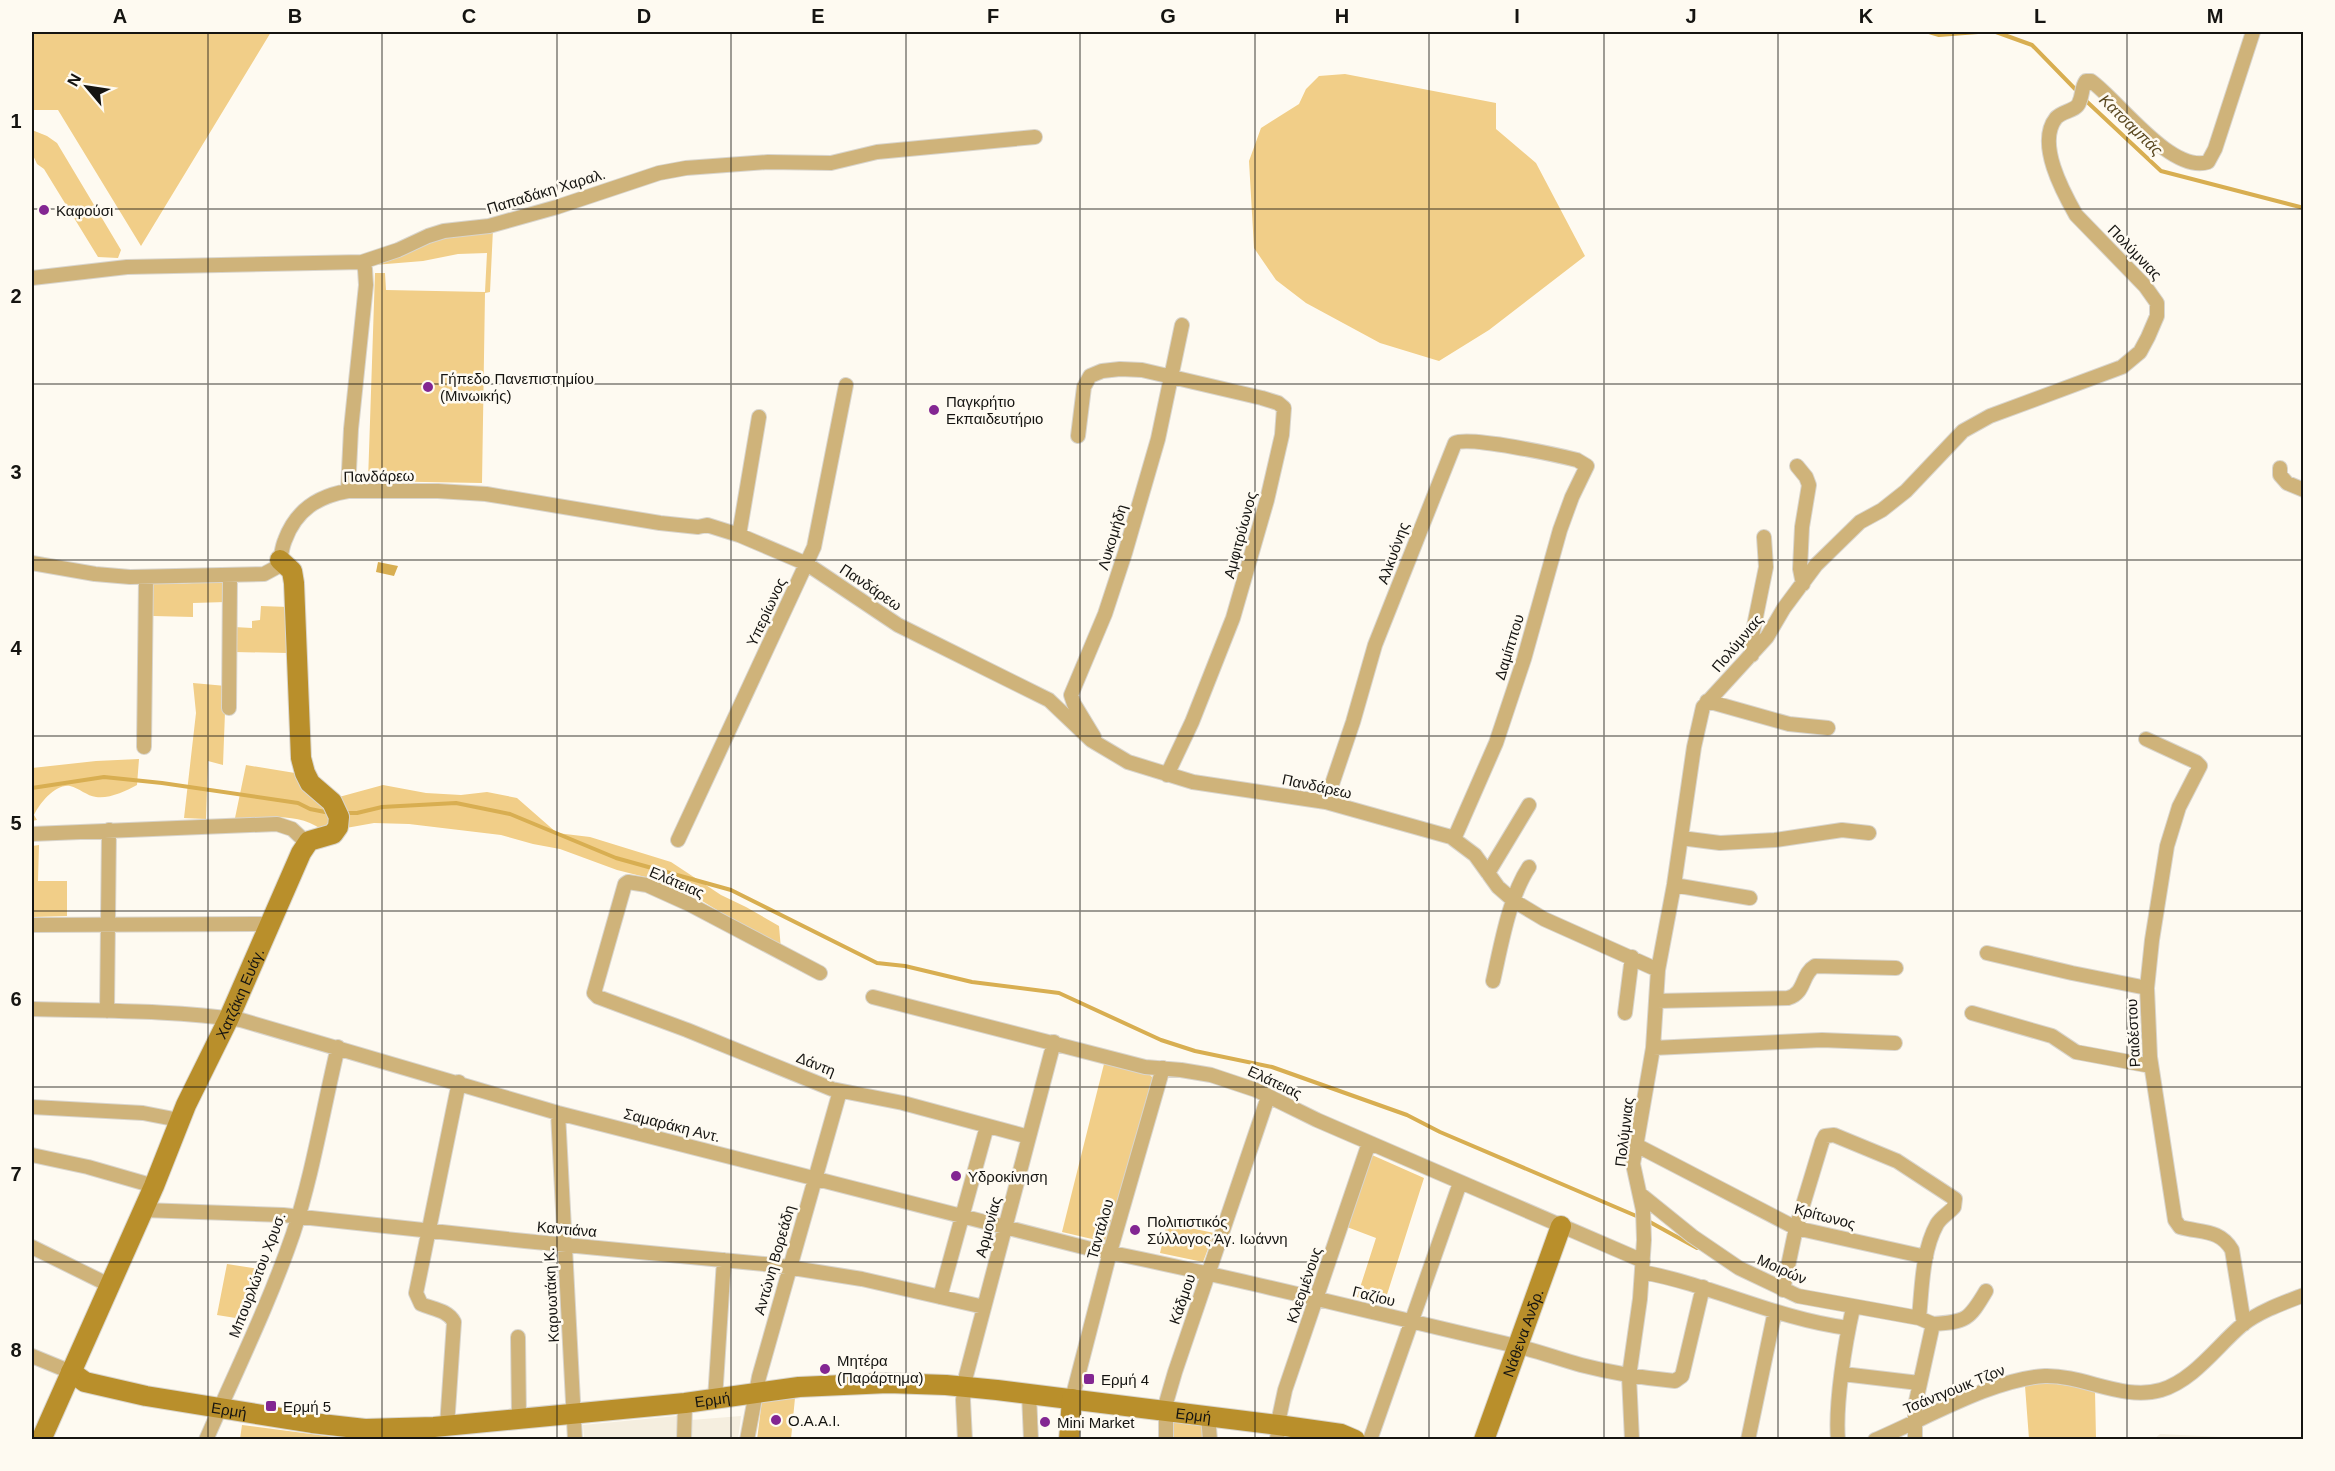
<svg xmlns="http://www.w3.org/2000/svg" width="2335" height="1471" font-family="Helvetica,sans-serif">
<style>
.built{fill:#f5eedf}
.green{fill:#f1ce88}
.water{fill:#d8ae51}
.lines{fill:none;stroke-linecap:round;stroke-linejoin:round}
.stream{stroke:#d8ae51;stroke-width:4}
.street-casing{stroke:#d9d5cd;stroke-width:16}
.secondary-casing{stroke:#d9d5cd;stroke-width:22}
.street{stroke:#cfb37a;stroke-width:14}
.secondary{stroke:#b98f2b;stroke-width:20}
.grid{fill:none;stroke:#151411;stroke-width:1.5;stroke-opacity:0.55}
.poi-dot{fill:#832692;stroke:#fefaf1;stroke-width:2}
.labels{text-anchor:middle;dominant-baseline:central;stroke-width:5;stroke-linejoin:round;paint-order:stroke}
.street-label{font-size:15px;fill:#151411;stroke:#fefaf1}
.poi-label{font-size:15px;fill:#151411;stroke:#fefaf1;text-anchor:start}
.water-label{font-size:16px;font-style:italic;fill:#5a4821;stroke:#fefaf1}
.neatline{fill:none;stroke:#151411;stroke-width:2}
.grid-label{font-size:20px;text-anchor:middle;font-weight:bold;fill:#151411}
</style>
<rect width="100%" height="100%" fill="#fefaf1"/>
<path class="built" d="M677,1416V1439H584L583,1425Z
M741,1416L738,1439L691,1440V1420Z
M2160,1434L2265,1439H2154Z"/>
<path class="green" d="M32,32H271L141,246L58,110H32Z
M1345,74L1496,103V129L1536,163L1585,256L1489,330L1439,361L1380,343L1306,303L1276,280L1254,248L1249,161L1261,128L1299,104L1306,89L1319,76Z
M32,130L47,136L57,143L121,250L118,258L98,257L44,169L37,164L32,153Z
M493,229L490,292L485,293L482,483L368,481L375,273H385L386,290L485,292L487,253L458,254L423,261L374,265L446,234Z
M226,580V602L193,603V617L153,616V582L181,584Z
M261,606L289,607L288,653L234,652V627L252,628V621L260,620Z
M193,683L226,686L223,765L208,761L206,819L184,818L196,713Z
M139,759L137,785C126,791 109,799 96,797C87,796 79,788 70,786C55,784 40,803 34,815L37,820L32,821V768L96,761Z
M246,765L295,773C301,791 313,796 329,806L335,824L321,829C297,812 264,818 235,818Z
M383,785L426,793L461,795L487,792L517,798L557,833L590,837L671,862L721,895L746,907L779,926L781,949L694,896L674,886L653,879L617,870L560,849L533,844L501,835L409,824L374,823L346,828L339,797Z
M39,845L38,881H67V916L32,917V846Z
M1104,1064L1148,1073L1155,1080L1105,1242L1062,1232Z
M1372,1155L1424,1178L1384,1304L1357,1297L1376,1238L1347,1227Z
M1167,1223L1214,1233L1203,1262L1160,1253Z
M227,1264L260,1269L248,1320L217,1315Z
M2044,1382L2095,1390L2096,1439H2029L2025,1386Z
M795,1398L791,1439L757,1440L762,1400Z
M1170,1421L1208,1426L1209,1439H1171Z
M242,1425L349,1439H240Z"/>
<path class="water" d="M378,562L398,566L394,576L376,572Z"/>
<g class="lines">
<path class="stream" d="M1929,32L1939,35L1978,32
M1996,32L2032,45L2078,92
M2083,98L2161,171L2304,208
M32,788L104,777L162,783L298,803L310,809L330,813
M344,813H357L382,807L456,803L510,814L616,858L731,890L877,963L905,966L972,982L1059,993L1161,1040L1195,1051L1272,1067L1407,1115L1440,1132L1641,1218
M1648,1221L1697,1248"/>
<defs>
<path id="street" d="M32,278L127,267L362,262L398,250L428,236L444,231L489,226L557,207L659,173L686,168L768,162L831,163L877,152L1035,137
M1078,436L1084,387L1090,376L1102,371L1120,369L1142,370L1262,398L1278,403L1284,408L1282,435L1267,500L1233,618L1192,722L1167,775
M1797,466L1806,477L1809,485L1802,527L1800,569L1803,584
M2280,468V475L2287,483L2304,490
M348,491L351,429L366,285L365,269L362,262
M739,535L759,417
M32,563L95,574L130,577L264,574L277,567C282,558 281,549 285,540C296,510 318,496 348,491H438L486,494L660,523L698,527L707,525L739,535L807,564L898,625L1049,700L1091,740L1128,762L1193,782L1326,802L1451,837L1475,855L1498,887L1514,901L1544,919L1658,970
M1752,655L1751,641L1766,567L1764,537
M1707,701L1789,724L1828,728
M229,708L230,575
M1094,737L1074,704L1071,695L1105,614L1125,553L1158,439L1182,325
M2146,739L2196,762L2200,766L2179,807L2167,846L2152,940L2147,988L2150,1057L2175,1220L2180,1227C2201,1233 2220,1229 2232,1250L2244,1324
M144,747L146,577
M1326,802L1353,722L1375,645L1455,443C1470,436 1557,455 1577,460L1587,466L1572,497L1560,530L1524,659L1496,743L1454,839
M32,834L277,824L292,829L307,843
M1681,838L1720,843L1775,840L1842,830L1869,833
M678,840L814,547L846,385
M1488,873L1529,805
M1674,885L1750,898
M32,925L271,924
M1987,953L2072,973L2147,988
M820,973L689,904L647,885L628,882L625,884L594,993L598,997L687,1030L832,1089L903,1103L1029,1137
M1493,981C1501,946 1509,897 1529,867
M873,997L1145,1067L1181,1070L1211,1075L1256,1090L1317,1120L1643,1261
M1657,1001L1788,998C1806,993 1801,974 1815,966L1896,968
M32,1009C101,1011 172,1010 241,1020L558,1113L1087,1248C1230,1276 1373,1313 1516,1346C1538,1351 1559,1359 1581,1365C1612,1373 1643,1378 1675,1381L1682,1376L1703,1287
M107,1011L109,830
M1625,1013L1632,957
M1972,1013L2052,1036L2076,1052L2151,1066
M1653,1048L1822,1040L1895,1043
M32,1107L143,1113L179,1120
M558,1113L575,1440
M1636,1145L1796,1228L1926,1257
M32,1155L88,1167L154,1186
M1640,1194L1692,1236L1739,1268L1798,1296L1919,1318L1933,1324
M143,1210L283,1215L525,1241L774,1265L862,1279L984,1307
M32,1247L109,1285
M1642,1272C1712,1285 1777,1319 1848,1328
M1783,1290L1796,1228L1822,1142L1825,1136L1834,1135L1897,1161L1955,1199L1954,1207C1949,1213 1941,1217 1937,1224C1922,1251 1922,1288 1919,1318
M940,1297L987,1126
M518,1337L519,1419
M32,1356L71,1372
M1843,1374L1919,1383
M1029,1394L1031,1440
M715,1399L724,1260
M1072,1399L1110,1252L1163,1068
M1208,1416L1210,1440
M447,1426L454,1322C448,1310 432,1309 421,1304L416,1293L459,1082
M206,1440C236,1371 269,1304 293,1234C313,1173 323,1109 338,1047
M684,1440L685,1403
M747,1440L759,1377L840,1091
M965,1440L963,1400L966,1376L1054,1042
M1166,1440V1403L1175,1372L1268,1097
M1277,1440L1279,1418L1285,1390L1369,1143
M1370,1440L1460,1183
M1632,1440L1629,1376L1640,1299L1644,1240L1643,1210L1633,1164L1653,1048L1658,970L1674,885L1694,747L1703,707L1767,637L1784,608L1816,565L1860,522L1882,510L1906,491L1963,431L1990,416L2122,367L2140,352L2148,337L2157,316V303L2145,286L2076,215C2063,192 2036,143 2056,118C2062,111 2076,111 2079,103C2083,95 2081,88 2086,81H2091C2118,100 2171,174 2208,162L2215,149L2253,32
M1748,1440L1775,1311
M1838,1440C1835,1404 1845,1343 1853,1308
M1875,1440C1925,1419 1992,1379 2045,1376C2084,1375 2123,1401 2161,1390C2194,1380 2217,1346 2242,1325C2260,1311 2283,1303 2304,1295
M1915,1440V1406L1933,1324C1966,1322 1969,1320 1986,1291"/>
<g id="secondary">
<path id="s1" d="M71,1372L85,1382L146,1396L312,1423L365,1429L434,1427L685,1403L799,1387L888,1383L946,1385L997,1390L1278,1425L1341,1434L1355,1440"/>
<path id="s2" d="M41,1440L154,1186L186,1105L229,1018L301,853L309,841L333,834L338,827L339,817L332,802L310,783L305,773L301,758L294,583L292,571L280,560"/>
<path d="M1069,1440L1072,1399"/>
<path id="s3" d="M1484,1440L1561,1226"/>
</g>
</defs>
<use href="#street" class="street-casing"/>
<use href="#secondary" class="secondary-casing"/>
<use href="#street" class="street"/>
<use href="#secondary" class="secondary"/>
</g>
<path class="grid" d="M208,32V1440M382,32V1440M557,32V1440M731,32V1440M906,32V1440M1080,32V1440M1255,32V1440M1429,32V1440M1604,32V1440M1778,32V1440M1953,32V1440M2127,32V1440M32,209H2304M32,384H2304M32,560H2304M32,736H2304M32,911H2304M32,1087H2304M32,1262H2304"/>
<g class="poi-dot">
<circle cx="44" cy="210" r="6"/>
<circle cx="428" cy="387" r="6"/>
<circle cx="934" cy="410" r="6"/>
<circle cx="956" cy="1176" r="6"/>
<circle cx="1135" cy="1230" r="6"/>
<circle cx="825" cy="1369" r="6"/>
<rect x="1083" y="1373" width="12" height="12" rx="3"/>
<rect x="265" y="1400" width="12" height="12" rx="3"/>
<circle cx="776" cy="1420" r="6"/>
<circle cx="1045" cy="1422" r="6"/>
</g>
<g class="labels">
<g class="street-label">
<text transform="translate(546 191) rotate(-17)">Παπαδάκη Χαραλ.</text>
<text transform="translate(2135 252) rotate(46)">Πολύμνιας</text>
<text transform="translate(379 476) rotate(-1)">Πανδάρεω</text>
<text transform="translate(1240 535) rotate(-75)">Αμφιτρύωνος</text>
<text transform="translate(1112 537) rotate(-73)">Λυκομήδη</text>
<text transform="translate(1393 553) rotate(-70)">Αλκυόνης</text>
<text transform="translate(871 587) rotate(34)">Πανδάρεω</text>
<text transform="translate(766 612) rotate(-65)">Υπερίωνος</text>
<text transform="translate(1737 643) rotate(-50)">Πολύμνιας</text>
<text transform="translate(1509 647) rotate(-73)">Δαμίππου</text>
<text transform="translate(1317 786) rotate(12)">Πανδάρεω</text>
<text transform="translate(677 882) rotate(23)">Ελάτειας</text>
<text stroke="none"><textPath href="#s2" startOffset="489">Χατζάκη Ευάγ.</textPath></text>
<text transform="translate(2133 1033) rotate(-93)">Ραιδέστου</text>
<text transform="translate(816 1064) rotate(22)">Δάντη</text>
<text transform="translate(1275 1082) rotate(25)">Ελάτειας</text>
<text transform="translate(672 1125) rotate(14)">Σαμαράκη Αντ.</text>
<text transform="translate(1624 1132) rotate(-83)">Πολύμνιας</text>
<text transform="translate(1825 1216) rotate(15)">Κρίτωνος</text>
<text transform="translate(988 1227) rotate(-75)">Αρμονίας</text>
<text transform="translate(567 1229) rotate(5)">Καντιάνα</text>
<text transform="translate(1100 1229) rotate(-74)">Ταντάλου</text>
<text transform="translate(774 1260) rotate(-74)">Αντώνη Βορεάδη</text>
<text transform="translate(1782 1269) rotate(24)">Μοιρών</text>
<text transform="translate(257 1275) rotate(-69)">Μπουρλώτου Χρυσ.</text>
<text transform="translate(1304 1285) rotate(-71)">Κλεομένους</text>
<text transform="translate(551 1295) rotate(-93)">Καρυωτάκη Κ.</text>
<text transform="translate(1374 1296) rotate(14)">Γαζίου</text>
<text transform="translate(1182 1299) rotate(-71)">Κάδμου</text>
<text stroke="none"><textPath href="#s3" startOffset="114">Νάθενα Ανδρ.</textPath></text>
<text transform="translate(1954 1389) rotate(-22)">Τσάντγουικ Τζον</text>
<text stroke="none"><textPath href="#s1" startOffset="650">Ερμή</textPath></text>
<text stroke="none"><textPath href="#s1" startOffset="164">Ερμή</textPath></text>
<text stroke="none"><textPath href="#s1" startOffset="1134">Ερμή</textPath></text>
</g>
<g class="poi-label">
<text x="56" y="210">Καφούσι</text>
<text x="440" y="378">Γήπεδο Πανεπιστημίου<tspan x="440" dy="17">(Μινωικής)</tspan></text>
<text x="946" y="401">Παγκρήτιο<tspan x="946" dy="17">Εκπαιδευτήριο</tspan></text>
<text x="968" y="1176">Υδροκίνηση</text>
<text x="1147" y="1221">Πολιτιστικός<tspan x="1147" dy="17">Σύλλογος Άγ. Ιωάννη</tspan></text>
<text x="837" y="1360">Μητέρα<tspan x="837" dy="17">(Παράρτημα)</tspan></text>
<text x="1101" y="1379">Ερμή 4</text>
<text x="283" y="1406">Ερμή 5</text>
<text x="788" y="1420">Ο.Α.Α.Ι.</text>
<text x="1057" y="1422">Mini Market</text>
</g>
<g class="water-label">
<text transform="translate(2131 125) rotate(44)">Κατσαμπάς</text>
</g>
</g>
<rect width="2335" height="1471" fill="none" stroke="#fefaf1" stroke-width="66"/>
<g transform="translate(87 87) rotate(299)" stroke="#fefaf1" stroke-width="4.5" paint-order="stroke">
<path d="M0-4.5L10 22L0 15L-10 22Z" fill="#151411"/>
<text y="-9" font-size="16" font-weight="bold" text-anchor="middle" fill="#151411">N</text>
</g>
<rect x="33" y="33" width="2269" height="1405" class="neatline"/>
<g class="grid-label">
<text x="120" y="23">A</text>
<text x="295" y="23">B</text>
<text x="469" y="23">C</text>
<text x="644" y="23">D</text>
<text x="818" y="23">E</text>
<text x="993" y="23">F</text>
<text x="1168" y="23">G</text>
<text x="1342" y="23">H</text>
<text x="1517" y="23">I</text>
<text x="1691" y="23">J</text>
<text x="1866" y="23">K</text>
<text x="2040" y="23">L</text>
<text x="2215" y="23">M</text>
<text x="16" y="128">1</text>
<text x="16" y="303">2</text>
<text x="16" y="479">3</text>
<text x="16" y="655">4</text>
<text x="16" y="830">5</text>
<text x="16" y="1006">6</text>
<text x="16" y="1181">7</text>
<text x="16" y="1357">8</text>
</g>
</svg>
